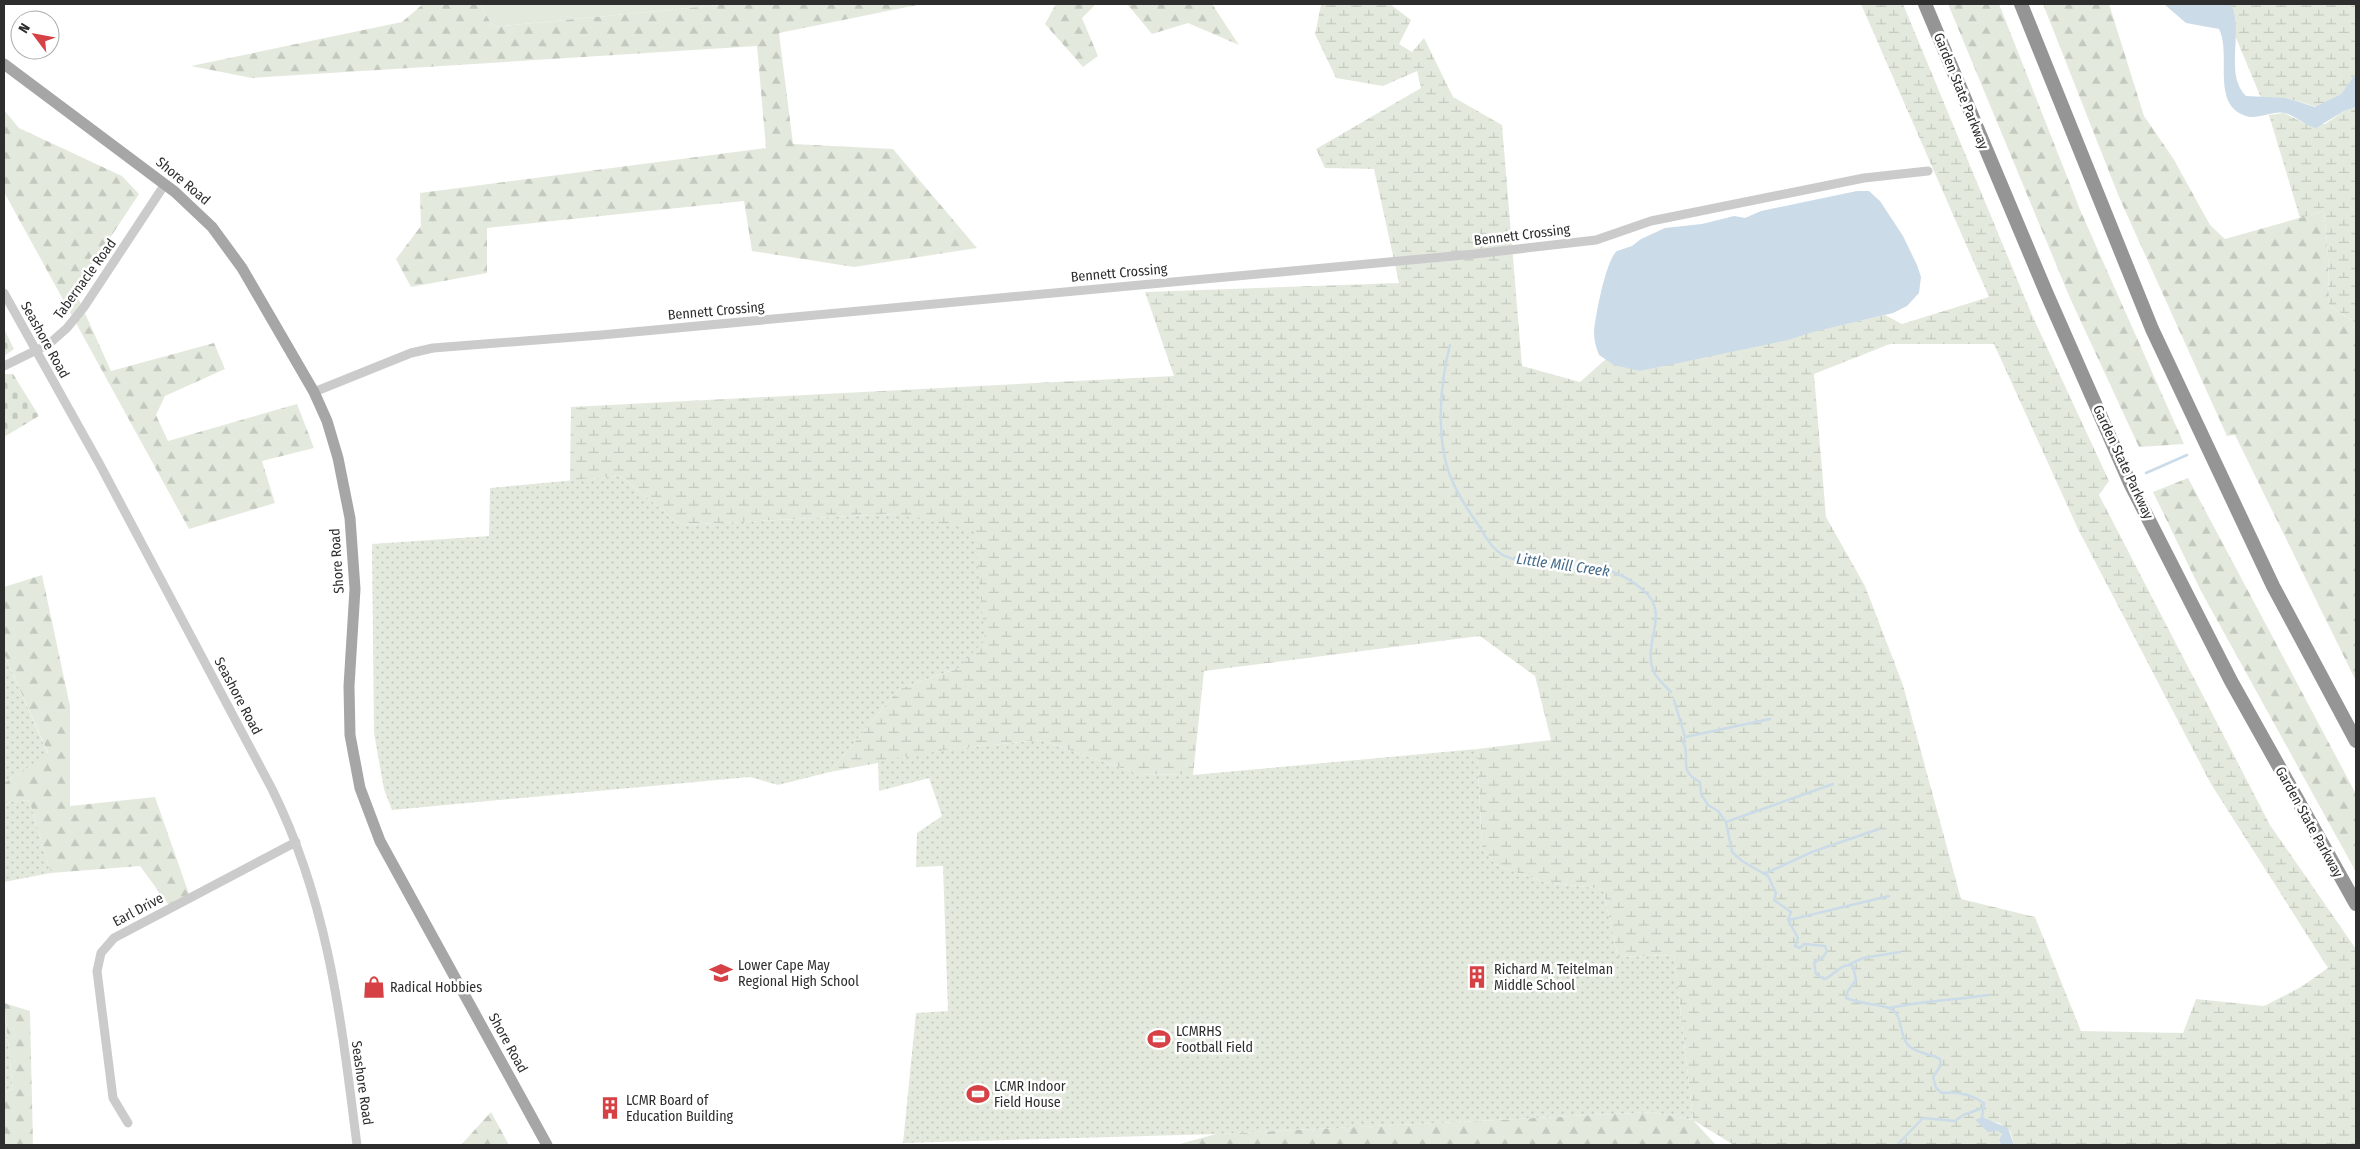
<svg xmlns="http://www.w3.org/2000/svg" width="2360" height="1149" font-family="'Fira Sans Condensed',sans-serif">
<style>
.grass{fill:#e3eadd}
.forest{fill:url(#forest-firs)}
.wetland{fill:url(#wetland-marsh);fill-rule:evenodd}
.cemetery{fill:url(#cemetery-stones)}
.park{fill:url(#park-dots)}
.water{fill:#cbdbe8}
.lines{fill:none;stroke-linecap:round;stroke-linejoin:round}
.stream{stroke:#cbdbe8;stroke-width:2.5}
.minor{stroke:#cbcbcb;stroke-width:9}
.major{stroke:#a6a6a6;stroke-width:11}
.highway{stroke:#959595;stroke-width:14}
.labels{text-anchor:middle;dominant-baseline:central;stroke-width:5;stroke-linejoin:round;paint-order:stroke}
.street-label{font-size:14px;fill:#2e2e2e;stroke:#fff}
.poi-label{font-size:14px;fill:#2e2e2e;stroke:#fff;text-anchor:start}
.water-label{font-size:15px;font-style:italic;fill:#446a89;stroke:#fff}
</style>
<defs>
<pattern id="forest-firs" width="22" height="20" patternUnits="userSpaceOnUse" patternTransform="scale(1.25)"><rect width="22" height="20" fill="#e3eadd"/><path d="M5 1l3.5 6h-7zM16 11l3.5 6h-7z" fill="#c3c9be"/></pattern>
<pattern id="wetland-marsh" width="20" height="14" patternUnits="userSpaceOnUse" patternTransform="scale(1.25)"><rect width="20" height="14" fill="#e3eadd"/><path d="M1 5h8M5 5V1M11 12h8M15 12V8" fill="none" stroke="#c3c9be"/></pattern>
<pattern id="cemetery-stones" width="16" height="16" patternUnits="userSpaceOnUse" patternTransform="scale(1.25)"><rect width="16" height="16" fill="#e3eadd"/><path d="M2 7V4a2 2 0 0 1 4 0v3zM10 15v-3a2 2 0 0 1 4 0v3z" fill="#c3c9be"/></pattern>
<pattern id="park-dots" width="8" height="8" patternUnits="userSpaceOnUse" patternTransform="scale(1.25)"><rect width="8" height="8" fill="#e3eadd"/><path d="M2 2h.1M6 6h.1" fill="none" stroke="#c3c9be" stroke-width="1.8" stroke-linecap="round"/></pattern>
</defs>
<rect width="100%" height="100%" fill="#fff"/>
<path class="grass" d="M480,4H730L493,27Z"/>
<path class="forest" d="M423,4H480L493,27L730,4H922L779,33L793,144L893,149L977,248L854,267L752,251L744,201L487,228V273L411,287L396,259L421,226L420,193L766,148L757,46L252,78L191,66L402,22Z
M1056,4H1096L1082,18L1098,56L1083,67L1045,24Z
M1127,4H1212L1239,45L1188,23L1152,34Z
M1948,4H1999L2081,212L2184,444L2139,447L2070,298Z
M2043,4H2109L2144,116L2173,158L2210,225L2225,239L2324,211L2328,255L2329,305L2356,323V681L2235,435L2227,436L2119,197Z
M4,110L19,128L122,176L139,194L75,291L111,371L214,343L225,369L165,396L156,415L168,441L297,404L314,448L262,461L275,503L189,529L4,192Z
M2188,478L2356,794V872L2201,591L2153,492Z
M42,575L70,706V806L155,797L190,897L170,907L140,866L51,873L29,800L4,803V783L48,753L4,654V587Z
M4,1003L30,1011L33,1145H4V1093L13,1089Z
M491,1112L509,1145H461Z
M1653,1112L1693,1120L1716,1145H1176L1216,1134Z"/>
<path class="wetland" d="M1323,4H1390L1411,20L1399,44L1412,52L1424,38L1453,97L1502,125L1522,366L1580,382L1606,359L1640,371L1885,315L1902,324L1989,297L1861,4H1903L2032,315L2109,481L2099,495L2270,825L2356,949V1145H2014L2010,1131L1999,1123L1987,1120L1992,1131H1997L2002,1134L1999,1141L2001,1145H1734L1693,1120L1674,955L1618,957L1603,889L1544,882L1496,865L1482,849L1477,749L1551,740L1535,676L1480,636L1204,671L1193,775L1138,774L1040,740L952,749L830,772L899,689L958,668L894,514L681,525L620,476L570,481L571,407L1174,376L1145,292L1399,283L1374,169L1325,168L1316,149L1421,88L1417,71L1383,86L1336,78L1315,34L1321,5ZM1890,344H1994L2078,529L2211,784L2328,968L2301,987L2264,1006L2196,999L2183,1033L2081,1031L2035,917L1961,899L1903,685L1865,586L1826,517L1814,374Z
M2222,4H2356V73L2341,94L2317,107L2286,98H2261Z
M2356,107V323L2329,305L2328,255L2324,211L2300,218L2269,115L2284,113L2304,123L2325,124L2344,111Z"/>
<path class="cemetery" d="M4,329L14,349L4,356Z
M4,374H13L39,416L4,437Z"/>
<path class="park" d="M620,476L681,525L894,514L974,530L985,640L958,668L899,689L830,772L778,785L750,777L392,810L384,789L374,733L372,544L489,536L490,488Z
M4,654L48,754L4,783Z
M1040,740L1138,774L1193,775L1477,749L1482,849L1496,865L1544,882L1603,889L1618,957L1674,955L1693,1120L1653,1112L1216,1134L903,1143L916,1013L948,1011L943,866L916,867L917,833L942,816L929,778L879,791L878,761L952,749Z
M29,800L51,873L4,882V803Z
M4,1005L13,1089L4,1093Z"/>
<path class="water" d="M2164,4H2231C2233,9 2235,14 2235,19C2239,43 2227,78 2246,96L2286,98L2315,107L2341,94L2356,73V107L2344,111L2316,128C2305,126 2296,116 2285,113C2273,110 2258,120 2246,116C2210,105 2232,54 2219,29L2186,23Z
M1857,191H1869L1880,201L1903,236L1917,265L1921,277L1919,293L1907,306L1893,313L1813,332L1788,340L1640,371L1614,365L1599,355C1596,348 1594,340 1594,332C1595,318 1606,259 1617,251L1632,246L1641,239L1665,228L1702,224L1734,216L1745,218L1761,211Z
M1982,1117L2008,1128L2014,1145H2001L1999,1140L2002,1134L1997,1131L1988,1132L1975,1120Z"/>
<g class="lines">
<path class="stream" d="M1450,345C1440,383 1436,436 1449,473C1456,492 1467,509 1479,526C1486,538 1495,554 1510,558C1560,573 1599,552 1643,590C1672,614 1641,643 1654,672C1657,679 1665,686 1671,692
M2146,473L2187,455
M1674,700L1685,737L1683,742C1692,756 1676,770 1700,782L1701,794L1708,805L1718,811L1726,822L1732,852L1742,861L1768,876L1776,893L1774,900L1791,912L1788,920L1798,938L1795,946L1800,948L1804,944L1825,946L1827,951L1823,957L1814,963L1816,974L1824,979C1834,976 1841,962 1853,966L1856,980L1847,992L1846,998C1859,1004 1875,1003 1889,1008C1904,1014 1898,1034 1908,1045C1917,1054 1930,1053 1940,1059L1941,1065L1933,1077L1936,1088L1942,1093C1957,1091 1972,1095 1984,1103L1982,1117
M1685,737L1770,719
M1726,822L1833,784
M1764,874L1812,852L1879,829
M1789,920L1889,896
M1850,964L1863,958L1900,952
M1889,1008C1922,1001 1955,1000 1988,995
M1897,1145L1923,1118L1955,1121L1963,1115L1983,1108"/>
<path class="minor" d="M4,293L99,463L272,789C329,904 341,1020 357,1145
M4,366L49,344L67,328L84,307L165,184
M314,392L411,353L433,348L601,335L1475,254L1596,240L1651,221L1864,178L1928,171
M128,1123L113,1098L97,971L101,953L114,938L296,842"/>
<path class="major" d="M4,64L175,192L212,227L242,268L314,392L327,421L338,458L350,518L355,589L349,686L350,735L360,788L380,841L547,1145"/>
<path class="highway" d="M1925,4L2046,292L2130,483L2231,681L2356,904
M2021,4L2152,329L2273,586L2356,741"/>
</g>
<defs>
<symbol id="school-bare" viewBox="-9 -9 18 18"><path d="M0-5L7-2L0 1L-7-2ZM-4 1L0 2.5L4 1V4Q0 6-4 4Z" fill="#d54144" stroke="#fff" stroke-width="2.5" paint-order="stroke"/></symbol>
<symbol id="building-bare" viewBox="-9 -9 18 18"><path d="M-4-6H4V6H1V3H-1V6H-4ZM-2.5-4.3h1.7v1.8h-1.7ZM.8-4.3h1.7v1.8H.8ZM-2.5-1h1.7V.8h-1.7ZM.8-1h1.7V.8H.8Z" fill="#d54144" stroke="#fff" stroke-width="2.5" paint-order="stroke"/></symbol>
<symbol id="shop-bare" viewBox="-9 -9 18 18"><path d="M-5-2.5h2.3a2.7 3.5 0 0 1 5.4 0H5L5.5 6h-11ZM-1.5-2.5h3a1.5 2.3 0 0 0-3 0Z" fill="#d54144" stroke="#fff" stroke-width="2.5" paint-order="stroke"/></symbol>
<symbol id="stadium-bare" viewBox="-9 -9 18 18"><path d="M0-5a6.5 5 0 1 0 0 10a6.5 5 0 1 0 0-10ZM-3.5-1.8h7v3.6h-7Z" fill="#d54144" stroke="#fff" stroke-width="2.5" paint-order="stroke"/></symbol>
</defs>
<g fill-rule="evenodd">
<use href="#school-bare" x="705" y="957" width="32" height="32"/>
<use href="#building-bare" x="1461" y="961" width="32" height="32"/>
<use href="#shop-bare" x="358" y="971" width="32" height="32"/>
<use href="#stadium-bare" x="1143" y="1023" width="32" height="32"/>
<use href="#stadium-bare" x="962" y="1078" width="32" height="32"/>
<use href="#building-bare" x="594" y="1092" width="32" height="32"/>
</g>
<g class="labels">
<g class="street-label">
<text transform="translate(1961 91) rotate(68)">Garden State Parkway</text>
<text transform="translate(183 181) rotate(40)">Shore Road</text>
<text transform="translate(1522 235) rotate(-7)">Bennett Crossing</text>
<text transform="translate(1119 273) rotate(-5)">Bennett Crossing</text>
<text transform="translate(85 279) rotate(-54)">Tabernacle Road</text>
<text transform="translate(716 311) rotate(-5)">Bennett Crossing</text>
<text transform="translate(45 340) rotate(61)">Seashore Road</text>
<text transform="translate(2123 462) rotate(65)">Garden State Parkway</text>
<text transform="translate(337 561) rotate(-94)">Shore Road</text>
<text transform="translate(238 696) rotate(62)">Seashore Road</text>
<text transform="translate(2309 822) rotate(61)">Garden State Parkway</text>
<text transform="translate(138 910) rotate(-28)">Earl Drive</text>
<text transform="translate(508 1043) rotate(61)">Shore Road</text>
<text transform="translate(362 1083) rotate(82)">Seashore Road</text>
</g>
<g class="poi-label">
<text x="738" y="965">Lower Cape May<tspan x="738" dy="16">Regional High School</tspan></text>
<text x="1494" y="969">Richard M. Teitelman<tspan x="1494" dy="16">Middle School</tspan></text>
<text x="390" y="987">Radical Hobbies</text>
<text x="1176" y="1031">LCMRHS<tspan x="1176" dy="16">Football Field</tspan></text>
<text x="994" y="1086">LCMR Indoor<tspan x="994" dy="16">Field House</tspan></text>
<text x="626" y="1100">LCMR Board of<tspan x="626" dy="16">Education Building</tspan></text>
</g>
<g class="water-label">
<text transform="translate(1563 565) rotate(8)">Little Mill Creek</text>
</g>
</g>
<rect width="2360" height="1149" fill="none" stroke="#2e2e2e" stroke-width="10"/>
<g transform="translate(35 35) rotate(302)"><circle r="24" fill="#ffffff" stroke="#ababab"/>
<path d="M0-4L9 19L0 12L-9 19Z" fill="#d54144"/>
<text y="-8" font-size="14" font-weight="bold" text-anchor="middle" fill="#2e2e2e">N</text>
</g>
</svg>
